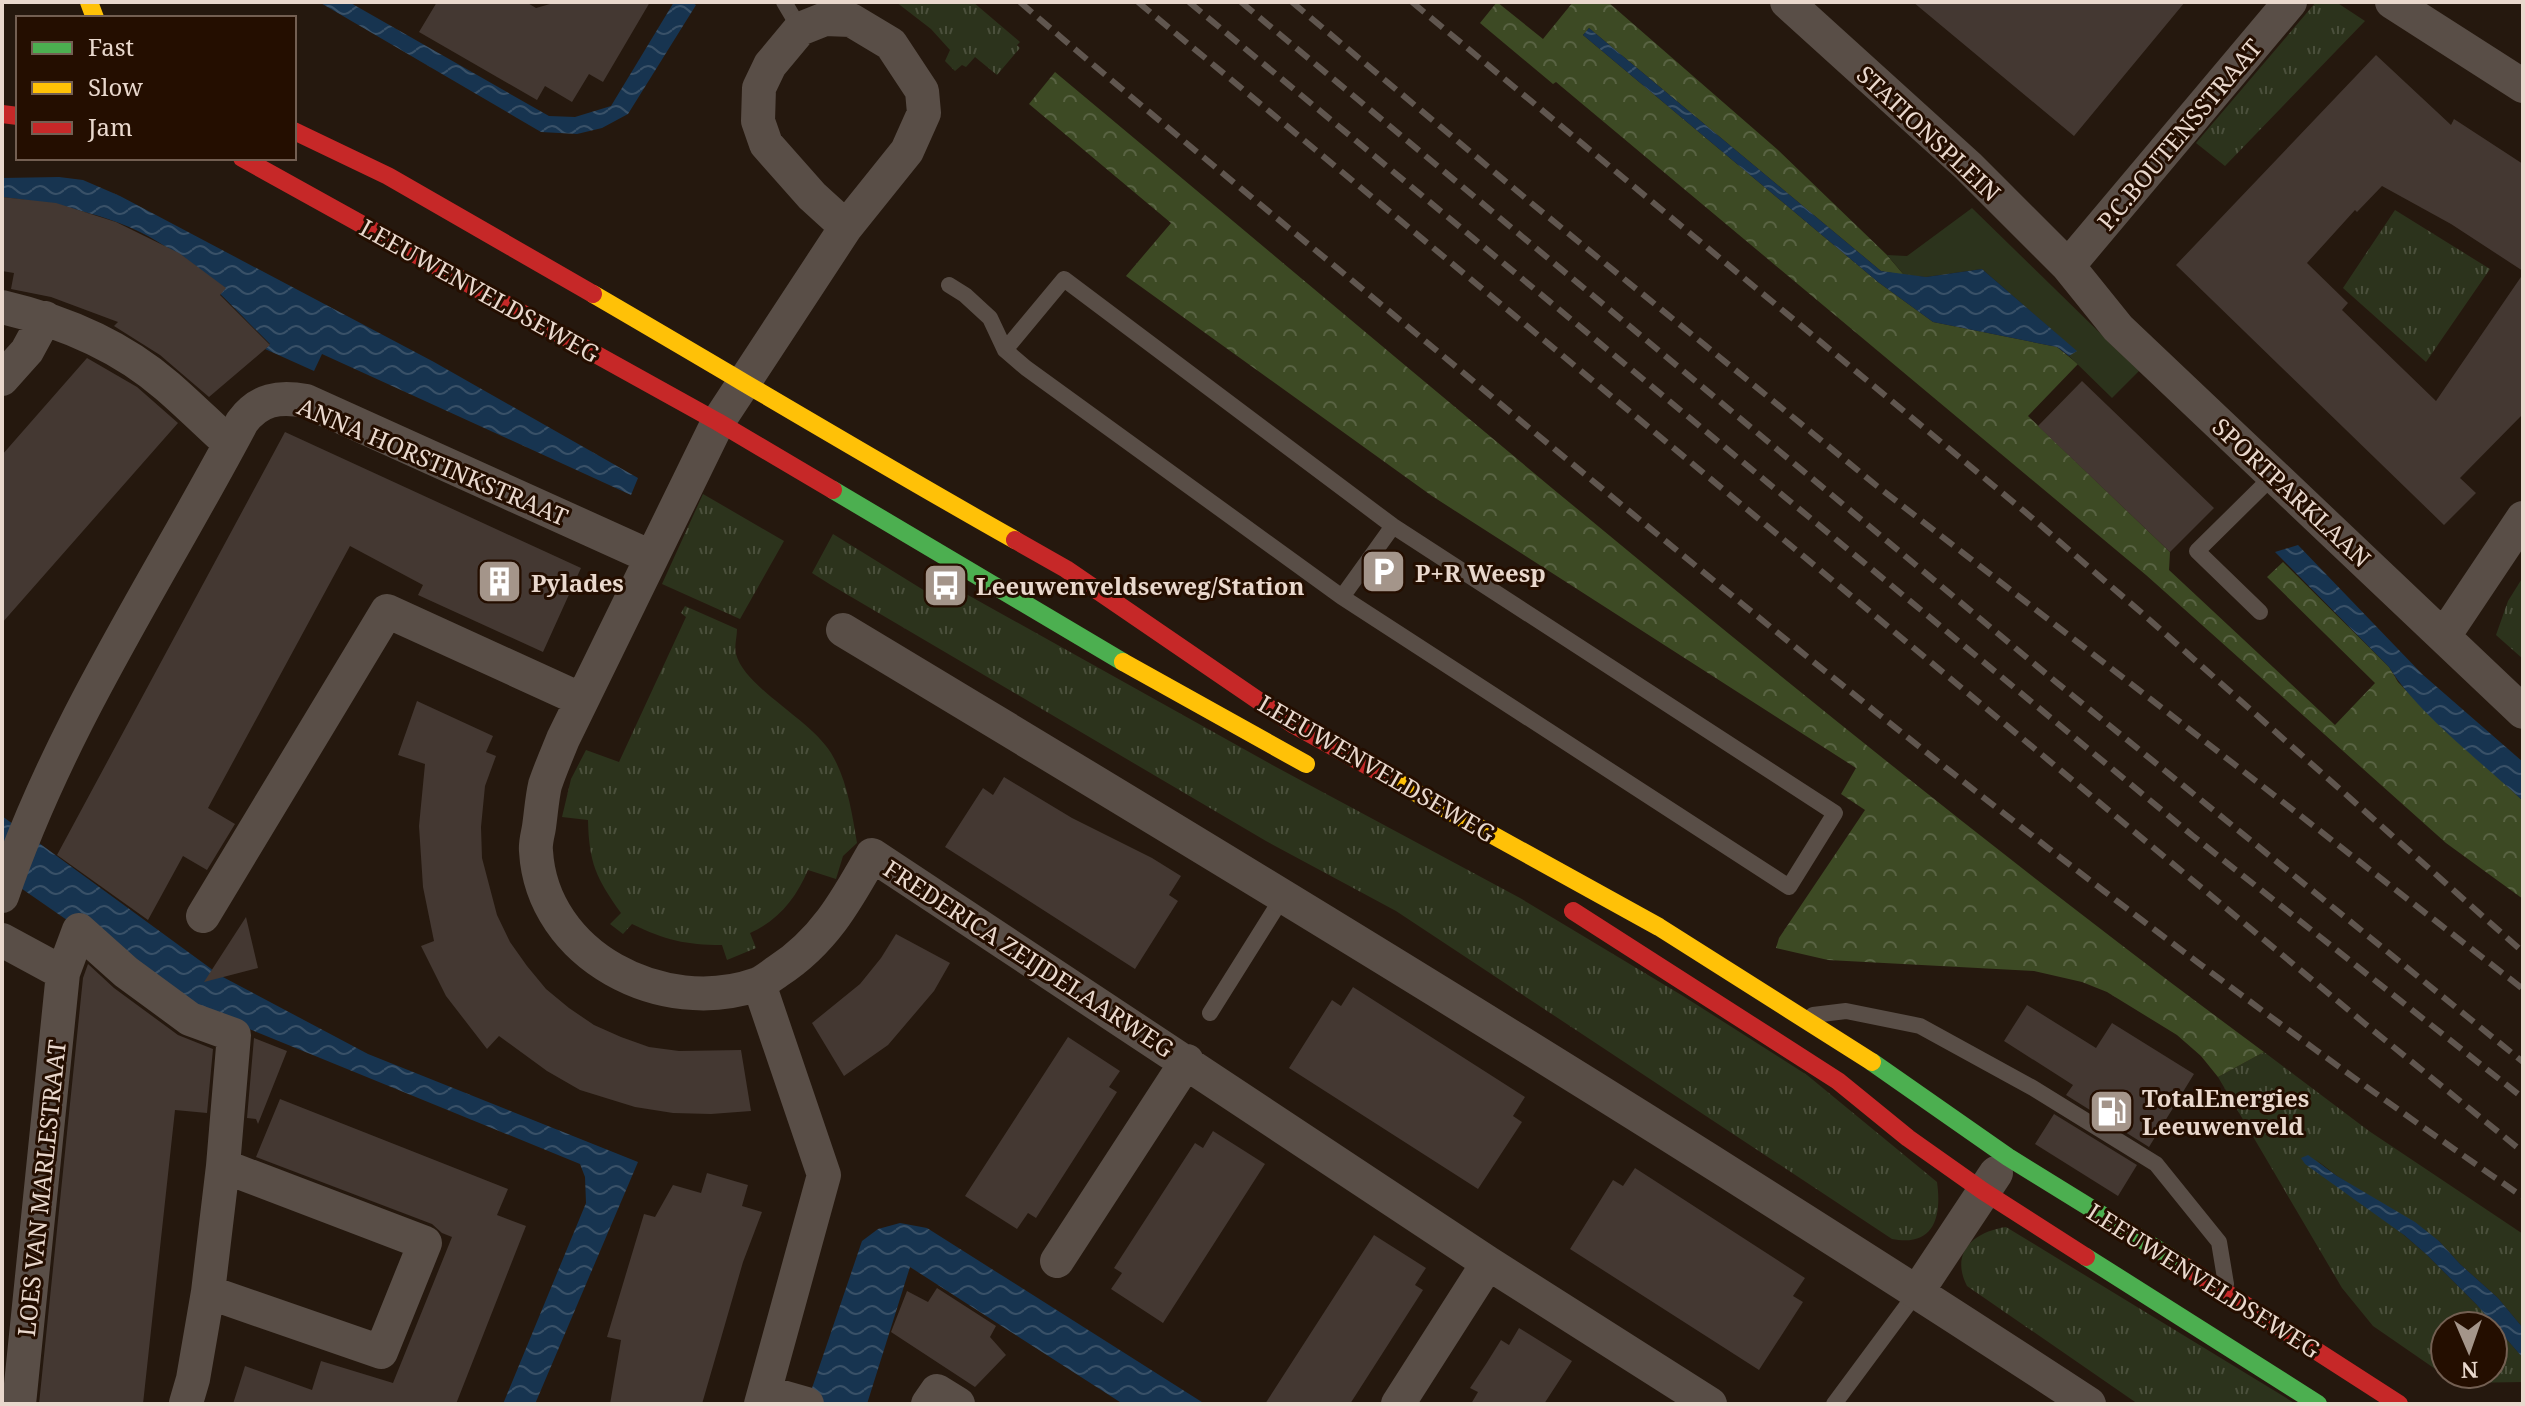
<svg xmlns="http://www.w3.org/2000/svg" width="2525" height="1406" font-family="'Noto Serif',serif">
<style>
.grass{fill:url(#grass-tufts);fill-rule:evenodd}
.forest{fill:url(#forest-crowns)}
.green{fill:#2c331c}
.water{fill:url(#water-waves)}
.building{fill:#443832}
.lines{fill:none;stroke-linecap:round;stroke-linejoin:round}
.lane{stroke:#594e47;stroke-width:16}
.street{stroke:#594e47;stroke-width:34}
.fast{stroke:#4caf50;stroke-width:18}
.slow{stroke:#ffc107;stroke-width:18}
.jam{stroke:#c62828;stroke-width:18}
.rail{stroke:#60564f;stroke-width:6;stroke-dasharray:16 8;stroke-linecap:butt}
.labels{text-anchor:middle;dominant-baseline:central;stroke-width:6;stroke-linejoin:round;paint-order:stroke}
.street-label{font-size:24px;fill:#e9d8cd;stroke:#240e00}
.poi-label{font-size:24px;font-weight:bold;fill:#e9d8cd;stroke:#240e00;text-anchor:start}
</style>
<defs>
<pattern id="grass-tufts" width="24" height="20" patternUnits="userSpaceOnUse" patternTransform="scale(2)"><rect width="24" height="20" fill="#2c331c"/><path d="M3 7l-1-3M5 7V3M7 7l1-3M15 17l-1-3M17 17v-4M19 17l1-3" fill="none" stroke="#4b503c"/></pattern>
<pattern id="forest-crowns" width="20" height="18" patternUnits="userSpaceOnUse" patternTransform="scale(2)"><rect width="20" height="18" fill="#3d4a24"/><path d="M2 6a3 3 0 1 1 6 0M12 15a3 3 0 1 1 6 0" fill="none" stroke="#596343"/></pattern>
<pattern id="water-waves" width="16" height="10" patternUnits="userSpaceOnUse" patternTransform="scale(2)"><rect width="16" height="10" fill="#173450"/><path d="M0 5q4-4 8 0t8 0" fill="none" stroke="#395168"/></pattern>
</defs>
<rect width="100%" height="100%" fill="#25180e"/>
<path class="grass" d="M896,2H973L1020,42L1017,45L1020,48L997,75L975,57L966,67L962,65L955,71L945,61L950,50L931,29Z
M2316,2H2336L2365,21L2225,166L2196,143Z
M2395,210L2490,269L2426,362L2343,288Z
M703,494L784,541L740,619L662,584Z
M833,534L938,599L950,585L1276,767L1520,898L1683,996L1807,1075L1937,1182C1942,1217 1934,1247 1892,1239L1396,911L1266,841L831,585L812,573Z
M2523,577V659L2496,635L2508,601Z
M685,606L737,629C737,637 734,647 736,654C745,688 810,719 831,753C847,779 852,813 857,843L843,856L836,879L808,870C796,898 779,920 750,933L756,948L727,960L722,945C686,945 665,940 632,924L623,934L610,924L621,913C596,878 589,863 588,820L562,817L571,779L586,750L619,762L686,617L681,613Z
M2264,1052L2369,1131L2523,1234V1328L2498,1298L2460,1264L2439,1241L2337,1176L2314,1158L2426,1254L2476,1304L2523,1358V1382L2463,1383L2444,1375L2373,1326L2342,1288L2218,1077ZM2445,1326H2493V1374H2445Z
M2006,1227L2296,1404H2138L1967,1286C1950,1253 1973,1232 2006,1227Z"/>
<path class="forest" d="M1497,2L1543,39L1573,2H1608L1778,150L1887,255L1904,275L1881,271L1589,28L1583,35L1878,282L1933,322L2057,347L2078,364L2028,416L2170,552L2169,570L2335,725L2375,683L2267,577L2283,562L2389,667L2398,682L2424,709L2523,801V899L2446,843L2146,575L1556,82L1553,84L1480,23Z
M1055,72C1453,404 1847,744 2264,1052L2218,1077L2201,1056L2177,1035L2107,992L2082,982L2034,971L1828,960L1776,948L1779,938L1865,810L1841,794L1856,768L1432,496L1126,276L1171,223L1029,104Z"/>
<path class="green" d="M1972,208L2139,371L2112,398L2069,356L2076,351L1982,269L1926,277L1904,275L1887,255L1907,256Z"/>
<path class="water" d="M319,2H349L549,116L575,117L611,106L674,2H691L696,5L628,114L602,128L577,134L541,132Z
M1589,28L1881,271L1926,277L1982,269L2077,351L2069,356L2057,347L1933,322L1878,282L1583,35Z
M59,177L83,180L120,196L434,362L638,478L631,495L322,354L314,371L265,349L270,344C237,312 203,273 166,247C122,216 55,203 2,197V178Z
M2298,545L2422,674L2523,762V801C2483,763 2417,713 2389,667L2275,552Z
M2,816L221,976L368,1054L638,1162L535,1404H503L586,1203L585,1177L580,1164L188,1004L2,875Z
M2308,1155L2337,1176L2415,1222L2439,1241L2460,1264L2498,1298L2523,1328V1358L2476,1304L2426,1254L2404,1235L2305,1164L2301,1158Z
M900,1223L927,1228L1205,1404H1123L910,1267L867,1404H809L810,1394L862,1241L878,1229Z"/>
<path class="building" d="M437,2H526L536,8L557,2H650L603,82L589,74L572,102L545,86L537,100L419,32Z
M1913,2H2185L2074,136Z
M2376,55L2451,125L2454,119L2523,164V271L2451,224L2382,186L2357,212L2355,210L2307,263L2348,303L2342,310L2436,401L2523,274V414L2460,478L2476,493L2444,525L2176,265Z
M2,197L56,203L116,222L179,253L226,288L220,295L270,345L209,397L160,355L114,326L118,322L51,297L11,289L14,273L2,271Z
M87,358L137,387L178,423L2,623V455Z
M2082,381L2214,508L2170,552L2038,426Z
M285,432L581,568L543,652L418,595L423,585L350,546L208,808L235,824L207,870L183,856L148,920L57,855Z
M417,701L493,736L486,752L496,756L485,786L481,827L482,858L497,915L510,942L527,966L546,989L569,1008L594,1025L621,1037L649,1047L679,1051L741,1050L751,1111L711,1114L673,1113L635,1107L580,1090L547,1071L499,1036L487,1049L446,996L421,946L434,941L423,887L419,826L425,764L398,755Z
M1004,777L1072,818L1152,858L1181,876L1169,895L1178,901L1135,969L945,847L983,788L993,795Z
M246,917L258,968L204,982Z
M896,934L950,963L934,991L888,1045L844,1076L812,1023L860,984L881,958Z
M88,964L114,988L178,1035L213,1049L207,1113L175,1110L143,1404H39L83,978Z
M1353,987L1525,1097L1513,1116L1522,1122L1478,1189L1289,1068L1332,1000L1341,1006Z
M2027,1005L2096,1048L2112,1023L2194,1074L2149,1147L2066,1095L2073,1085L2004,1041Z
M1068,1037L1120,1071L1109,1087L1117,1092L1036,1218L1028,1213L1017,1229L965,1196Z
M254,1038L287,1051L258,1124L256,1119L247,1118Z
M280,1099L508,1189L497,1215L526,1226L456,1404H233L245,1366L312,1390L321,1361L393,1383L452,1237L442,1233L432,1224L256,1157Z
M2054,1114L2137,1165L2118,1196L2035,1144Z
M1213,1131L1265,1164L1163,1323L1111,1289L1122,1273L1114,1268L1195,1143L1203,1148Z
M1635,1168L1805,1278L1793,1296L1803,1302L1759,1370L1570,1249L1613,1180L1623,1186Z
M707,1173L748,1185L742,1206L762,1212L743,1262L702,1404H610L621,1340L607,1337L644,1214L655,1217L673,1185L701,1193Z
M1374,1235L1426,1268L1415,1285L1423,1290L1350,1404H1265Z
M937,1288L996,1326L990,1337L1006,1355L975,1387L891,1332L907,1291L928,1302Z
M1519,1328L1572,1361L1544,1404H1471L1478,1392L1470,1388L1486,1364L1501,1340L1509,1345Z"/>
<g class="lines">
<path class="lane" d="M784,2L800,29
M949,285L965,295L990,318L1005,350L1026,368L1342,597L1789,887L1835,813L1393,526L1064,279L1005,350
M1342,597L1393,526
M2260,612L2197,551L2274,475
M1210,1013L1284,895
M1813,1015L1846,1011L1920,1026L2033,1088L2156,1164L2219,1242L2226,1284
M1834,1404L1917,1292"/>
<path class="street" d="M1787,2L1968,166L2068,266L2118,328L2523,712
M2392,2L2523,86
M846,227L907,151L924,113L922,91L891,44L851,20L825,19L800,29L770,65L759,88L758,121L766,144L812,196L846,227L718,422L563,739C557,754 550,770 545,785C542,798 541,813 539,827C538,834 535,843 536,851C542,956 663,1018 758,984C765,981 772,975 778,971C824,941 846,901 872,855L1488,1263L1710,1404
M2068,266L2290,2
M2,307C62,321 120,345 167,386C189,405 209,425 230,444
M2,379L27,351L45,318
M843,630C1262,882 1680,1136 2089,1404
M2444,636L2523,518
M2,896C59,727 159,579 242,422C259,399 279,396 306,401L651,557
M203,916L387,611L582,700
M2,940L63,973L19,1404
M63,973L79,930L126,972L190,1019L234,1035L223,1166L208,1292L381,1352L425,1243L223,1166
M759,984L824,1175L761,1404
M1057,1261L1187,1061
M1917,1292L1996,1173
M765,1392L807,1404
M186,1403L193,1379L208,1292
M928,1404L937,1391L958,1404
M1398,1404L1488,1263"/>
<path class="fast" d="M833,490L1123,662
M1872,1062L2008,1157L2186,1267
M2086,1257L2318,1404"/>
<path class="slow" d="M89,2L95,18
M593,294C734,376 873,460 1015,540
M1123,662L1306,764
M1384,775L1659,927L1872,1062"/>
<path class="jam" d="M2,114L18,116
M294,131L388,176L593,294
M242,158L718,422L833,490
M1015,540L1066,569L1294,725L1384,775
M1573,911L1838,1081L1908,1138L1983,1191L2086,1257
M2186,1267L2399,1404"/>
<path class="rail" d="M1020,2C1183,143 1351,278 1516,417C1842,689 2173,956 2523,1197
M1138,2L2364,1023L2523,1152
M1189,2L2193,836L2523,1098
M1241,2L2056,682L2523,1062
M1292,2L1530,202L1877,486L2523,989
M1412,2L2024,511L2143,614L2523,952"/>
</g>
<defs>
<symbol id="parking-square" viewBox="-11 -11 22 22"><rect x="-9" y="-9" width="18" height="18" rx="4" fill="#a4958a" stroke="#240e00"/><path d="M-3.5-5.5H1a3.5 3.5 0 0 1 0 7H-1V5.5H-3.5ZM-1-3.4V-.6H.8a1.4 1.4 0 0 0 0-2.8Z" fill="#fff"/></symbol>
<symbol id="building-square" viewBox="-11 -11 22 22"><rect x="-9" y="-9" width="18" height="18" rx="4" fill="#a4958a" stroke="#240e00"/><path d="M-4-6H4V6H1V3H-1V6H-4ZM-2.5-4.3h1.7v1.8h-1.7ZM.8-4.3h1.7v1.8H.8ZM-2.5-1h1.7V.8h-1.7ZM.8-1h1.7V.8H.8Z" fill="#fff"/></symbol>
<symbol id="bus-square" viewBox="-11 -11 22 22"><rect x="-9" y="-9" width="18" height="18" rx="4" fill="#a4958a" stroke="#240e00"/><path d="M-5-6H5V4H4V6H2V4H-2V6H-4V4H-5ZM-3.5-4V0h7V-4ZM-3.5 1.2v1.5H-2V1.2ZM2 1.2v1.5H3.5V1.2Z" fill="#fff"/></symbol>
<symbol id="fuel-square" viewBox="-11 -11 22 22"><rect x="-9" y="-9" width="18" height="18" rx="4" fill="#a4958a" stroke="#240e00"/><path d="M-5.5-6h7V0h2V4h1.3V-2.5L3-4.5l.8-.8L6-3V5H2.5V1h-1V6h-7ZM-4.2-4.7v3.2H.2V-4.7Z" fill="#fff"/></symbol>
</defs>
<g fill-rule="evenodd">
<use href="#parking-square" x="1358" y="546" width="51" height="51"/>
<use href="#building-square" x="474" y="556" width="51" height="51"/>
<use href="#bus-square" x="920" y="560" width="51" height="51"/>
<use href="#fuel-square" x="2086" y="1086" width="51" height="51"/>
</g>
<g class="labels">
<g class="street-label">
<text transform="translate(1929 133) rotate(43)">STATIONSPLEIN</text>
<text transform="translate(2179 134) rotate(-50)">P.C.BOUTENSSTRAAT</text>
<text transform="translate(480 290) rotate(29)">LEEUWENVELDSEWEG</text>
<text transform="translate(433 461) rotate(23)">ANNA HORSTINKSTRAAT</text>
<text transform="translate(2292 492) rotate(43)">SPORTPARKLAAN</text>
<text transform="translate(1377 768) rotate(30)">LEEUWENVELDSEWEG</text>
<text transform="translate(1029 958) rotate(33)">FREDERICA ZEIJDELAARWEG</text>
<text transform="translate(41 1188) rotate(-84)">LOES VAN MARLESTRAAT</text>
<text transform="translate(2204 1280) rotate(32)">LEEUWENVELDSEWEG</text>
</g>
<g class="poi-label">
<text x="1415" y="572">P+R Weesp</text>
<text x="531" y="582">Pylades</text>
<text x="976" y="585">Leeuwenveldseweg/Station</text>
<text x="2142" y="1097">TotalEnergies<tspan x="2142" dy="28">Leeuwenveld</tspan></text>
</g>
</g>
<rect width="2525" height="1406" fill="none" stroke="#e9d8cd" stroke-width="8"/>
<rect x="16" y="16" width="280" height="144" fill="#240e00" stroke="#735f52" stroke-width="2"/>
<rect x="32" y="42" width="40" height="12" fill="#4caf50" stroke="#735f52" stroke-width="2"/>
<text x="88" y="56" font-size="24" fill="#e9d8cd">Fast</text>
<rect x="32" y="82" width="40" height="12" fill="#ffc107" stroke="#735f52" stroke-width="2"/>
<text x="88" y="96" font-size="24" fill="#e9d8cd">Slow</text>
<rect x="32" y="122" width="40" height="12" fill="#c62828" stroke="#735f52" stroke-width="2"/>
<text x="88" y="136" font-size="24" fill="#e9d8cd">Jam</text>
<g transform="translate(2469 1350) rotate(178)"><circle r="38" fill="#240e00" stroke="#735f52" stroke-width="2"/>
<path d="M0-6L14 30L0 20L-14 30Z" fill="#a4958a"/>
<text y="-12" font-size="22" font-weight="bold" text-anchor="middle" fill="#e9d8cd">N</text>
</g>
</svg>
